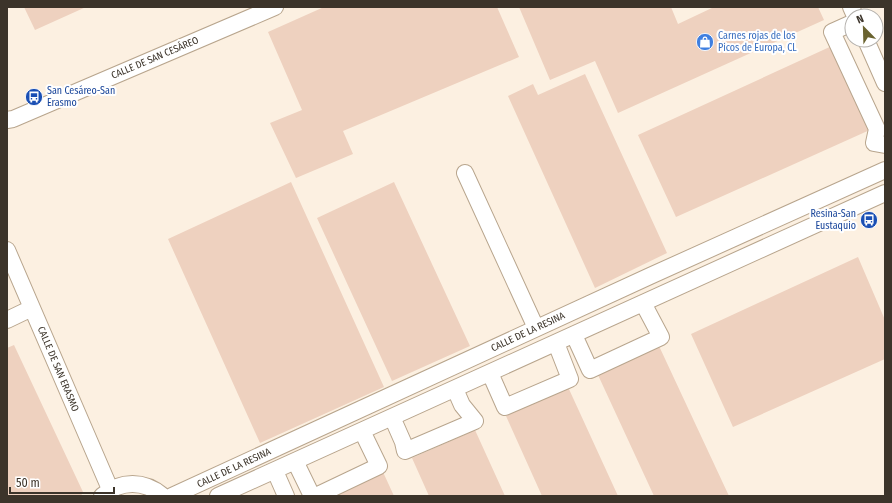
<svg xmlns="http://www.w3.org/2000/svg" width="892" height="503" font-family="'Fira Sans Condensed',sans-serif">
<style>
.building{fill:#eed1bf}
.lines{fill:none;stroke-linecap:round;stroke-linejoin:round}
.minor-casing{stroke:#b8a58d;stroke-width:18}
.minor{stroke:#fff;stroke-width:16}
.labels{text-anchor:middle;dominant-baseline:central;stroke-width:4;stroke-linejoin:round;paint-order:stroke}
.shop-label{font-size:10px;fill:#366cbe;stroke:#fff;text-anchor:start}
.street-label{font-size:10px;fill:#3c342a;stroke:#fff}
.transit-label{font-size:10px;fill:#164399;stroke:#fff;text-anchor:start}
</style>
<rect width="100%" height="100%" fill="#fcf0e1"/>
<path class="building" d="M24,7H86L35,30Z
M324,7H497L519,57L343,131L353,154L296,178L270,123L302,110L268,32Z
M519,7H671L678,24L714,7H818L824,20L618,113L595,61L550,80Z
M834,45L872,129L676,217L638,135Z
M585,74L667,253L595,288L508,96L533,84L538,95Z
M291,182L384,387L260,443L168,239Z
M394,182L470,346L392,381L317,218Z
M858,257L885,320V359L733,427L691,334Z
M14,345L83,492L81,496H7V348Z
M659,346L729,496H654L598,375Z
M568,387L618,496H542L506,416Z
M475,430L505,496H429L412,458Z
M383,472L394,496H331Z"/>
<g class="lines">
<defs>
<path id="minor" d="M851,7L855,16
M852,23L832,32L877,129L874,143L885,145
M866,40L885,83
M7,120L13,119L275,7
M465,173L536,328
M7,250L110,489
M7,320L32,308
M574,335L590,370L661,337L643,303
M490,373L505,407L570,379L556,343
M392,417L403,442L405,451L475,421L462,405L455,389
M295,461L312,496
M275,471L286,496
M102,496C121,480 144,480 163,496
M172,496L650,276L885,170
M218,496L885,193
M316,496L379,466L362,431"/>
</defs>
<use href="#minor" class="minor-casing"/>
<use href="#minor" class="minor"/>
</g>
<defs>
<symbol id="shop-disc" viewBox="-11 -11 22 22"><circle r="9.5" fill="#3f7fe0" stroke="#fff"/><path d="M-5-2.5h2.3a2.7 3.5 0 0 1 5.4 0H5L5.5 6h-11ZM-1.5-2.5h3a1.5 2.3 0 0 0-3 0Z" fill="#fff"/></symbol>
<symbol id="bus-disc" viewBox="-11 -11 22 22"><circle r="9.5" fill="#1a4fb4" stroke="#fff"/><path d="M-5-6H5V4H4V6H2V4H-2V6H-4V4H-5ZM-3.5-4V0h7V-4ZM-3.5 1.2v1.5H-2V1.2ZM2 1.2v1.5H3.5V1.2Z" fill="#fff"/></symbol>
</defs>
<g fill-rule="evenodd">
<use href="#shop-disc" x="695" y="32" width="20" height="20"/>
<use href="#bus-disc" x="24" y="87" width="20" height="20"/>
<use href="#bus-disc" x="859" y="210" width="20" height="20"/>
</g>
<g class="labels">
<g class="shop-label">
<text x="718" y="36">Carnes rojas de los<tspan x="718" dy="12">Picos de Europa, CL</tspan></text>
</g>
<g class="street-label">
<text transform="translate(155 58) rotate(-23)">CALLE DE SAN CESÁREO</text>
<text transform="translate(528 332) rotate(-25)">CALLE DE LA RESINA</text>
<text transform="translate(58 369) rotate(67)">CALLE DE SAN ERASMO</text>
<text transform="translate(234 468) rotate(-25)">CALLE DE LA RESINA</text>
</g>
<g class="transit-label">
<text x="47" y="91">San Cesáreo-San<tspan x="47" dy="12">Erasmo</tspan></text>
<text x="856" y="214" text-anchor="end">Resina-San<tspan x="856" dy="12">Eustaquio</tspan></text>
</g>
</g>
<rect width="892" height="503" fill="none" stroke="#3c342a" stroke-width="16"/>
<g transform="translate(864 28) rotate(337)"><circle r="19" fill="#ffffff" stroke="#b1aeaa"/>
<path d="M0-3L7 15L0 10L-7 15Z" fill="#6a6330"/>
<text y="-6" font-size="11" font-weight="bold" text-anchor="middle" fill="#3c342a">N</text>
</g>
<path d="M10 487v6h104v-6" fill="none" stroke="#3c342a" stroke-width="2"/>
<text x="16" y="487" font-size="12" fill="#3c342a" stroke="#ffffff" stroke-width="3" paint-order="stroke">50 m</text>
</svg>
